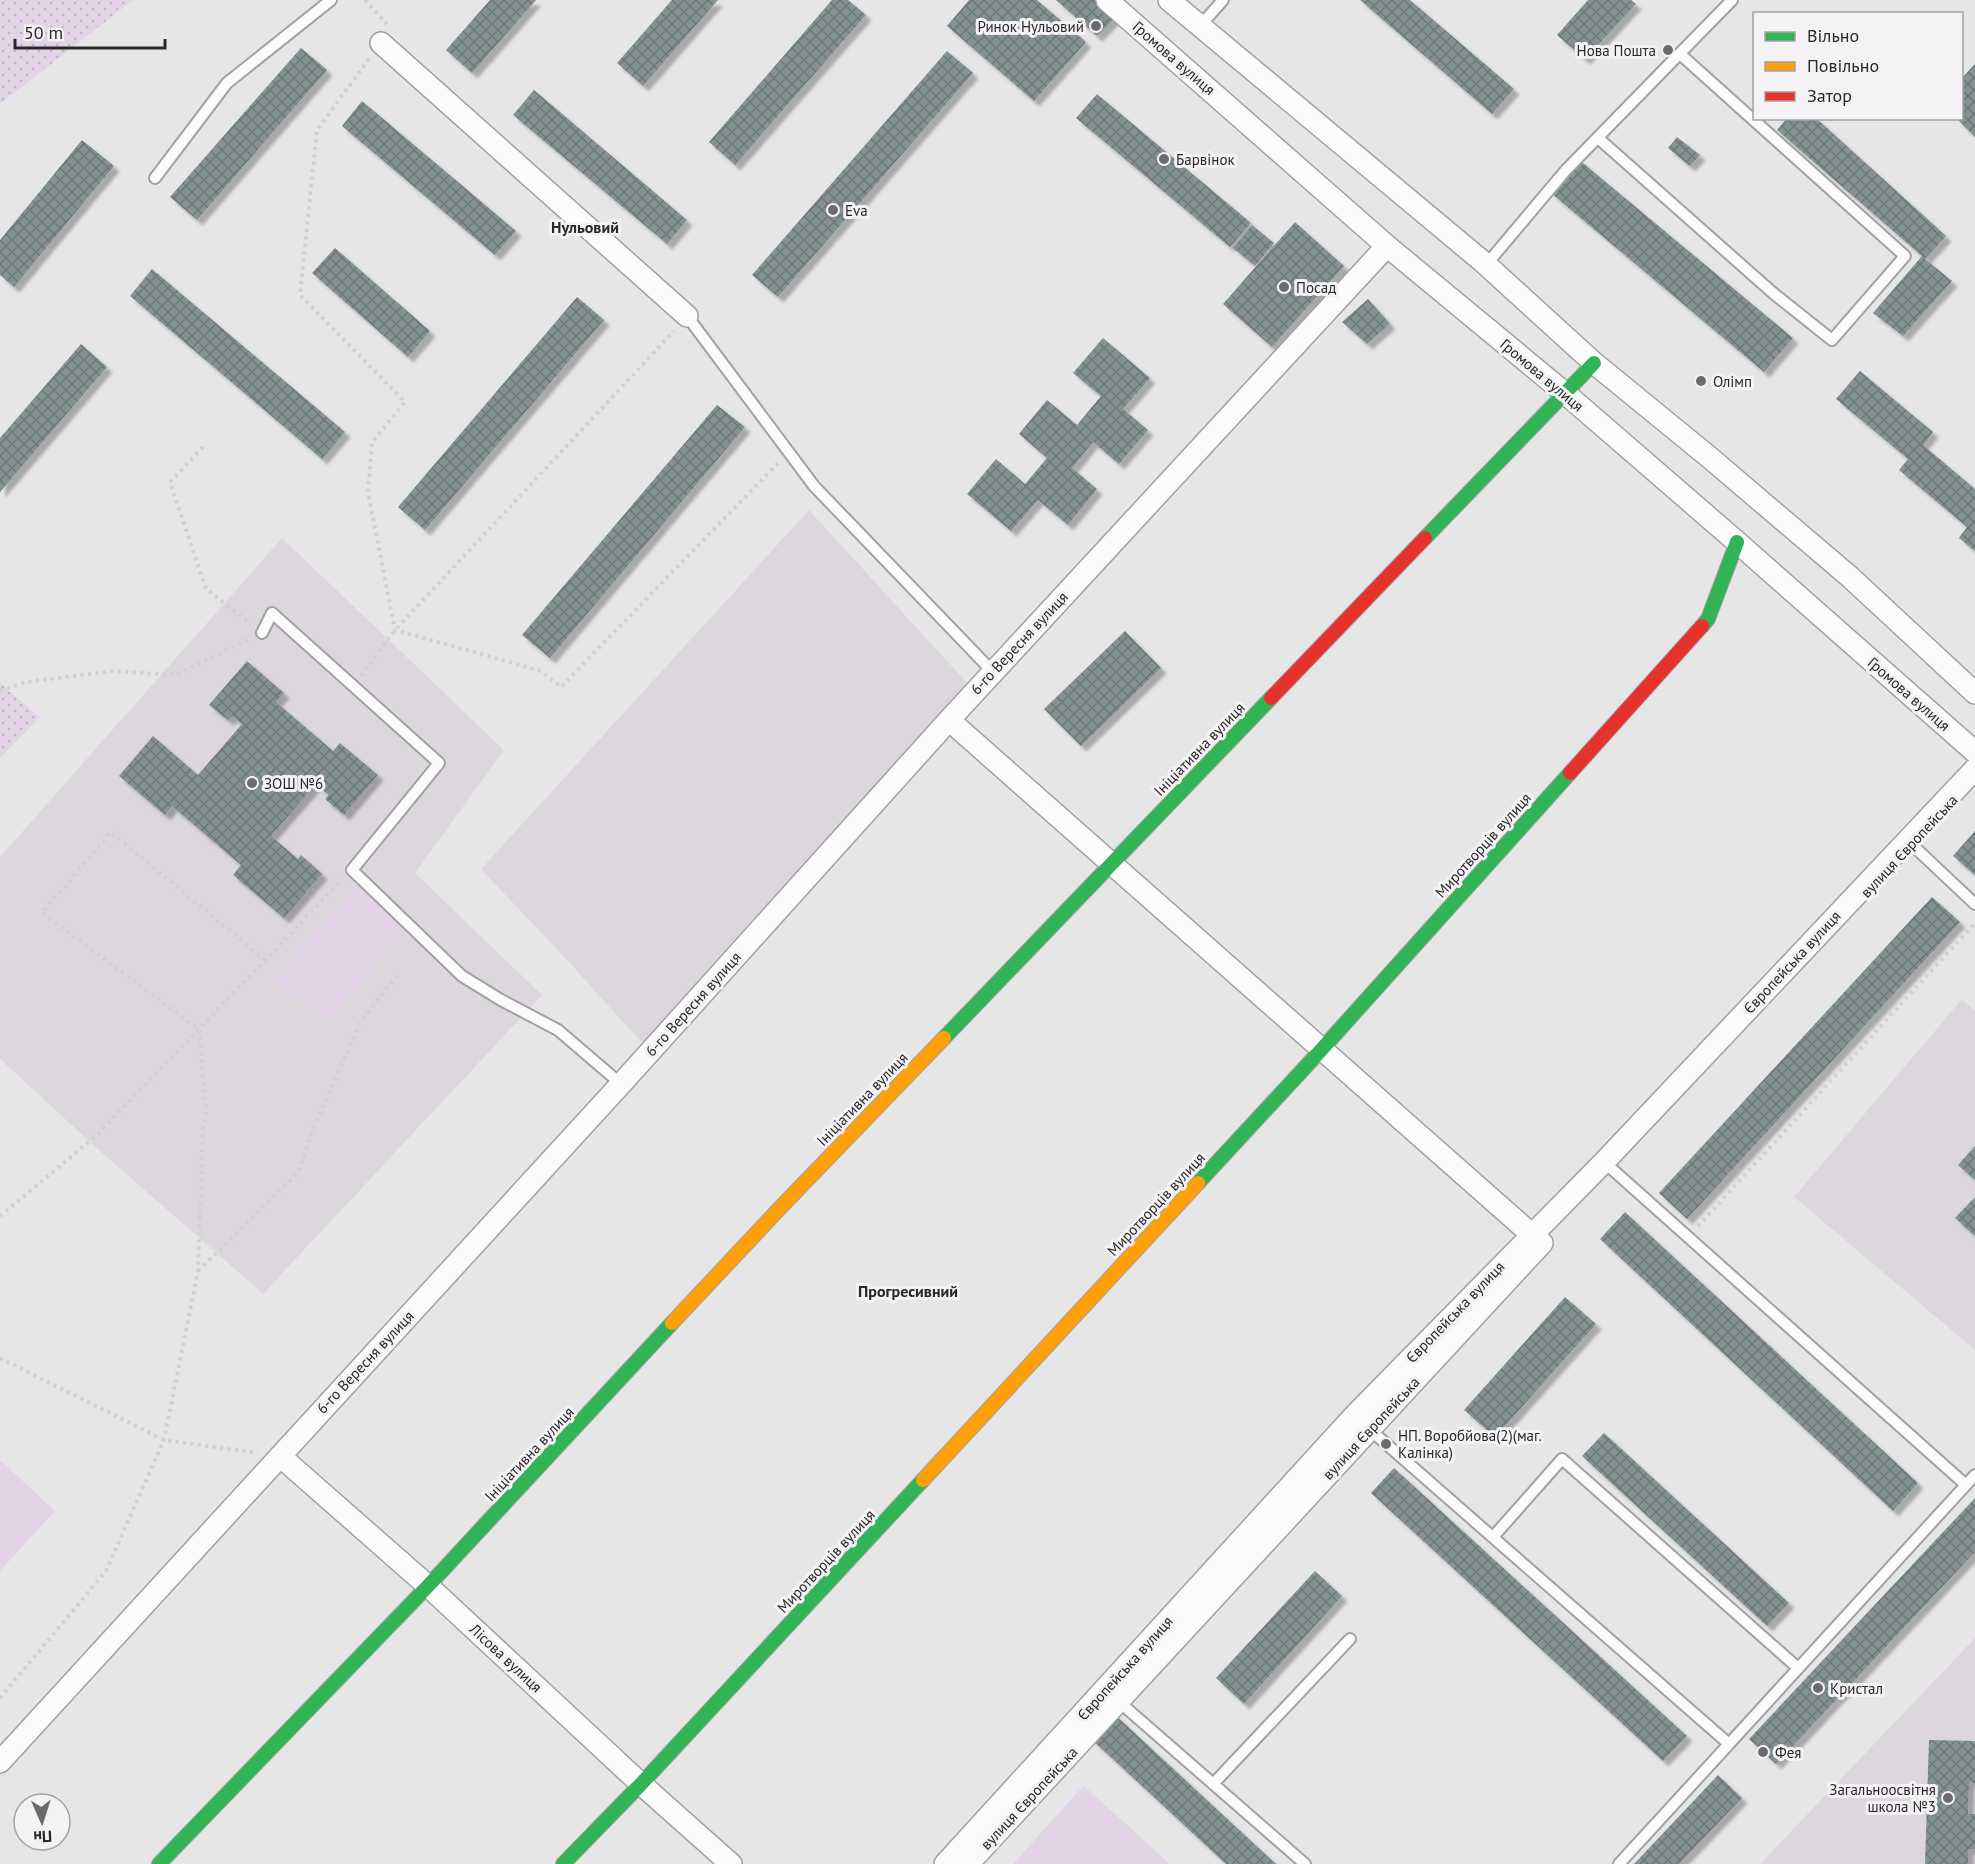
<svg xmlns="http://www.w3.org/2000/svg" width="1975" height="1864" font-family="'PT Sans',sans-serif">
<style>
.built{fill:#dbd7dc}
.grass{fill:url(#grass-dots)}
.garden{fill:#e2d4e6}
.building{fill:url(#building-cross-hatch);filter:url(#shadow)}
.lines{fill:none;stroke-linecap:round;stroke-linejoin:round}
.lane-casing{stroke:#a2a1a2;stroke-width:14}
.street-casing{stroke:#a2a1a2;stroke-width:24}
.fast-casing{stroke:#a2a1a2;stroke-width:16}
.slow-casing{stroke:#a2a1a2;stroke-width:16}
.jam-casing{stroke:#a2a1a2;stroke-width:16}
.path{stroke:#d2d1d2;stroke-width:4;stroke-dasharray:3 4.5;stroke-linecap:butt}
.lane{stroke:#fbfbfb;stroke-width:10}
.street{stroke:#fbfbfb;stroke-width:21}
.fast{stroke:#30b455;stroke-width:14}
.slow{stroke:#ff9f0a;stroke-width:14}
.jam{stroke:#e5322d;stroke-width:14}
.poi-dot{fill:#6b6a6c;stroke:#f5f2f5;stroke-width:2}
.labels{text-anchor:middle;dominant-baseline:central;stroke-width:6;stroke-linejoin:round;paint-order:stroke}
.poi-label{font-size:15px;fill:#282829;stroke:#f5f2f5;text-anchor:start}
.street-label{font-size:15px;fill:#282829;stroke:#f5f2f5}
.neighbourhood-label{font-size:16px;font-weight:bold;fill:#282829;stroke:#f5f2f5}
</style>
<defs>
<pattern id="grass-dots" width="8" height="8" patternUnits="userSpaceOnUse" patternTransform="scale(1.5)"><rect width="8" height="8" fill="#e2d4e6"/><path d="M2 2h.1M6 6h.1" fill="none" stroke="#c2b6c5" stroke-width="1.8" stroke-linecap="round"/></pattern>
<pattern id="building-cross-hatch" width="8" height="8" patternUnits="userSpaceOnUse" patternTransform="scale(1.5)"><rect width="8" height="8" fill="#859292"/><path d="M0 0l8 8M0 8l8-8" fill="none" stroke="#6d7777"/></pattern>
<filter id="shadow"><feDropShadow dx="5.5" dy="5.5" stdDeviation="1.5" flood-color="#0004"/></filter>
</defs>
<rect width="100%" height="100%" fill="#e7e6e7"/>
<path class="built" d="M809,510L968,684L643,1044L566,959L481,869Z
M282,538L504,750L415,873L542,995L263,1294L100,1151L0,1059V857Z
M1962,999L1975,1011V1350L1794,1197Z
M1975,1638V1864H1760Z"/>
<path class="grass" d="M0,0H133L0,104Z
M0,683L40,717L0,758Z"/>
<path class="garden" d="M358,884L407,926L326,1021L277,979Z
M0,1460L55,1511L0,1571Z
M1083,1786H1084L1170,1864H1013Z"/>
<path class="building" d="M490,0H536L472,73L446,50Z
M672,0H718L643,86L617,63Z
M832,0H848L866,15L735,165L709,142Z
M969,0H1037L1086,42L1034,101L947,26Z
M1056,0H1101L1118,15L1097,36Z
M1360,0H1410L1514,89L1492,114Z
M1588,0H1631L1636,4L1585,59L1557,35Z
M301,48L327,70L197,220L170,197Z
M947,51L973,73L778,297L752,275Z
M1975,64V137L1956,118H1962V78Z
M534,90L687,220L667,244L513,115Z
M1097,94L1251,223L1230,247L1076,118Z
M362,101L516,231L495,255L342,126Z
M1787,118H1816L1946,236L1925,259L1952,281L1903,336L1873,313L1922,256L1777,130Z
M1677,137L1700,155L1690,166L1668,148Z
M82,140L114,166L14,287L0,275V240Z
M1577,158L1793,338L1764,372L1551,193Z
M1295,222L1344,266L1272,347L1223,304Z
M1252,225L1274,243L1255,266L1233,248Z
M335,248L430,331L408,357L312,273Z
M152,269L345,432L322,459L130,296Z
M577,297L604,320L425,530L398,507Z
M1368,299L1390,324L1367,344L1342,322Z
M1103,338L1150,378L1123,409L1148,430L1119,464L1093,442L1072,468L1097,489L1068,525L1038,500L1011,531L967,494L996,459L1025,484L1047,458L1019,434L1047,400L1077,425L1101,396L1073,373Z
M81,344L107,367L0,492V438Z
M1860,371L1933,432L1923,445L1975,489V551L1959,538L1967,527L1899,470L1908,459L1836,399Z
M717,405L745,427L550,658L522,635Z
M1125,631L1161,668L1081,746L1044,709Z
M247,661L284,693L276,702L333,751L340,743L378,775L344,815L325,799L329,795L316,784L271,836L298,859L301,855L322,874L284,918L233,875L241,865L172,806L165,815L119,776L153,736L198,775L242,724L232,716L228,720L209,705Z
M1975,831V875L1953,856Z
M1932,897L1960,922L1687,1219L1659,1193Z
M1975,1146V1180L1958,1165Z
M1975,1197V1236L1955,1218Z
M1625,1212L1918,1483L1893,1511L1600,1239Z
M1565,1297L1596,1324L1495,1437L1464,1410Z
M1604,1433L1789,1603L1767,1626L1582,1456Z
M1394,1468L1687,1736L1663,1761L1371,1493Z
M1975,1498V1552L1776,1764L1749,1739Z
M1315,1571L1342,1596L1244,1704L1216,1678Z
M1112,1712L1276,1864H1226L1089,1737Z
M1929,1740L1975,1741V1783L1969,1782L1968,1814H1975V1849H1968V1864H1925Z
M1718,1775L1742,1798L1679,1864H1634Z"/>
<g class="lines">
<defs>
<path id="lane" d="M1200,26L1223,0
M1598,138L1773,293L1832,340L1905,256L1680,54
M155,178L227,83L331,0
M1486,265L1566,170L1732,0
M687,316L814,486L993,672
M262,633L272,613L439,763L352,870L462,976L501,1000L558,1030L621,1084
M1907,840L1975,904
M1604,1162L1966,1485
M1368,1428L1729,1744L1619,1864
M1493,1537L1562,1459L1798,1668
M1117,1700L1305,1864
M1729,1744L1975,1475
M1213,1784L1350,1639"/>
<path id="street" d="M1107,0L1387,246L1566,394L1737,542L1975,752
M1169,0L1482,261L1594,363L1709,457L1850,577L1975,693
M381,43L687,316
M949,720L1531,1234
M280,1456L428,1586L641,1784L731,1864
M0,1762L621,1084L949,720L1387,246
M945,1864L1354,1416L1604,1162L1975,769
M968,1864L1542,1243"/>
<path id="fast" d="M1425,538L1594,363
M1702,626L1708,619L1737,542
M944,1038L1271,698
M1198,1183L1322,1049L1570,773
M159,1864L428,1586L672,1323
M563,1864L641,1784L923,1480"/>
<path id="slow" d="M672,1323L779,1209L944,1038
M923,1480L1198,1183"/>
<path id="jam" d="M1271,698L1425,538
M1570,773L1702,626"/>
</defs>
<use href="#lane" class="lane-casing"/>
<use href="#street" class="street-casing"/>
<use href="#fast" class="fast-casing"/>
<use href="#slow" class="slow-casing"/>
<use href="#jam" class="jam-casing"/>
<path class="path" d="M365,0L387,24
M369,59L317,130L300,295L405,402L372,442L368,492L395,630L541,671L561,687L780,461
M203,447L170,482L206,589L251,624
M361,676L395,630L674,331
M0,691L26,682L113,671L175,675L249,639
M0,1216L96,1136L343,879
M1698,1226L1975,923
M198,1271L298,1173L315,1124L361,1021L398,974
M0,1358L164,1440L258,1453
M0,1698L106,1571L164,1440L198,1271L203,1129L206,1113L199,1029L42,913L111,832L265,960"/>
<use href="#lane" class="lane"/>
<use href="#street" class="street"/>
<use href="#fast" class="fast"/>
<use href="#slow" class="slow"/>
<use href="#jam" class="jam"/>
</g>
<g class="poi-dot">
<circle cx="1096" cy="26" r="6"/>
<circle cx="1668" cy="50" r="6"/>
<circle cx="1164" cy="159" r="6"/>
<circle cx="833" cy="210" r="6"/>
<circle cx="1284" cy="287" r="6"/>
<circle cx="1701" cy="381" r="6"/>
<circle cx="252" cy="783" r="6"/>
<circle cx="1386" cy="1444" r="6"/>
<circle cx="1818" cy="1688" r="6"/>
<circle cx="1763" cy="1752" r="6"/>
<circle cx="1948" cy="1798" r="6"/>
</g>
<g class="labels">
<g class="poi-label">
<text x="1084" y="26" text-anchor="end">Ринок Нульовий</text>
<text x="1656" y="50" text-anchor="end">Нова Пошта</text>
<text x="1176" y="159">Барвінок</text>
<text x="845" y="210">Eva</text>
<text x="1296" y="287">Посад</text>
<text x="1713" y="381">Олімп</text>
<text x="264" y="783">ЗОШ №6</text>
<text x="1398" y="1435">НП. Воробйова(2)(маг.<tspan x="1398" dy="17">Калінка)</tspan></text>
<text x="1830" y="1688">Кристал</text>
<text x="1775" y="1752">Фея</text>
<text x="1936" y="1789" text-anchor="end">Загальноосвітня<tspan x="1936" dy="17">школа №3</tspan></text>
</g>
<g class="street-label">
<text transform="translate(1174 58) rotate(41)">Громова вулиця</text>
<text transform="translate(1542 375) rotate(40)">Громова вулиця</text>
<text transform="translate(1019 643) rotate(-47)">6-го Вересня вулиця</text>
<text transform="translate(1909 694) rotate(41)">Громова вулиця</text>
<text transform="translate(1199 749) rotate(-46)">Ініціативна вулиця</text>
<text transform="translate(1483 845) rotate(-48)">Миротворців вулиця</text>
<text transform="translate(1909 846) rotate(-47)">вулиця Європейська</text>
<text transform="translate(1792 962) rotate(-47)">Європейська вулиця</text>
<text transform="translate(693 1004) rotate(-48)">6-го Вересня вулиця</text>
<text transform="translate(862 1099) rotate(-46)">Ініціативна вулиця</text>
<text transform="translate(1156 1204) rotate(-47)">Миротворців вулиця</text>
<text transform="translate(1455 1312) rotate(-46)">Європейська вулиця</text>
<text transform="translate(365 1362) rotate(-47)">6-го Вересня вулиця</text>
<text transform="translate(1371 1428) rotate(-47)">вулиця Європейська</text>
<text transform="translate(529 1454) rotate(-47)">Ініціативна вулиця</text>
<text transform="translate(826 1561) rotate(-47)">Миротворців вулиця</text>
<text transform="translate(506 1658) rotate(43)">Лісова вулиця</text>
<text transform="translate(1125 1668) rotate(-48)">Європейська вулиця</text>
<text transform="translate(1029 1798) rotate(-47)">вулиця Європейська</text>
</g>
<g class="neighbourhood-label">
<text x="585" y="227">Нульовий</text>
<text x="908" y="1291">Прогресивний</text>
</g>
</g>
<rect x="1753" y="12" width="210" height="108" fill="#f5f2f5" stroke="#a3a1a3" stroke-width="1.5"/>
<rect x="1765" y="32" width="30" height="9" fill="#30b455" stroke="#a3a1a3" stroke-width="1.5"/>
<text x="1807" y="42" font-size="18" fill="#282829">Вільно</text>
<rect x="1765" y="62" width="30" height="9" fill="#ff9f0a" stroke="#a3a1a3" stroke-width="1.5"/>
<text x="1807" y="72" font-size="18" fill="#282829">Повільно</text>
<rect x="1765" y="92" width="30" height="9" fill="#e5322d" stroke="#a3a1a3" stroke-width="1.5"/>
<text x="1807" y="102" font-size="18" fill="#282829">Затор</text>
<g transform="translate(42 1822) rotate(177)"><circle r="28" fill="#f5f2f5" stroke="#a3a1a3" stroke-width="1.5"/>
<path d="M0-4.5L10 22L0 15L-10 22Z" fill="#6b6a6c"/>
<text y="-9" font-size="16" font-weight="bold" text-anchor="middle" fill="#282829">Пн</text>
</g>
<path d="M15 39v9h150v-9" fill="none" stroke="#282829" stroke-width="3"/>
<text x="24" y="39" font-size="18" fill="#282829" stroke="#f5f2f5" stroke-width="4.5" paint-order="stroke">50 m</text>
</svg>
